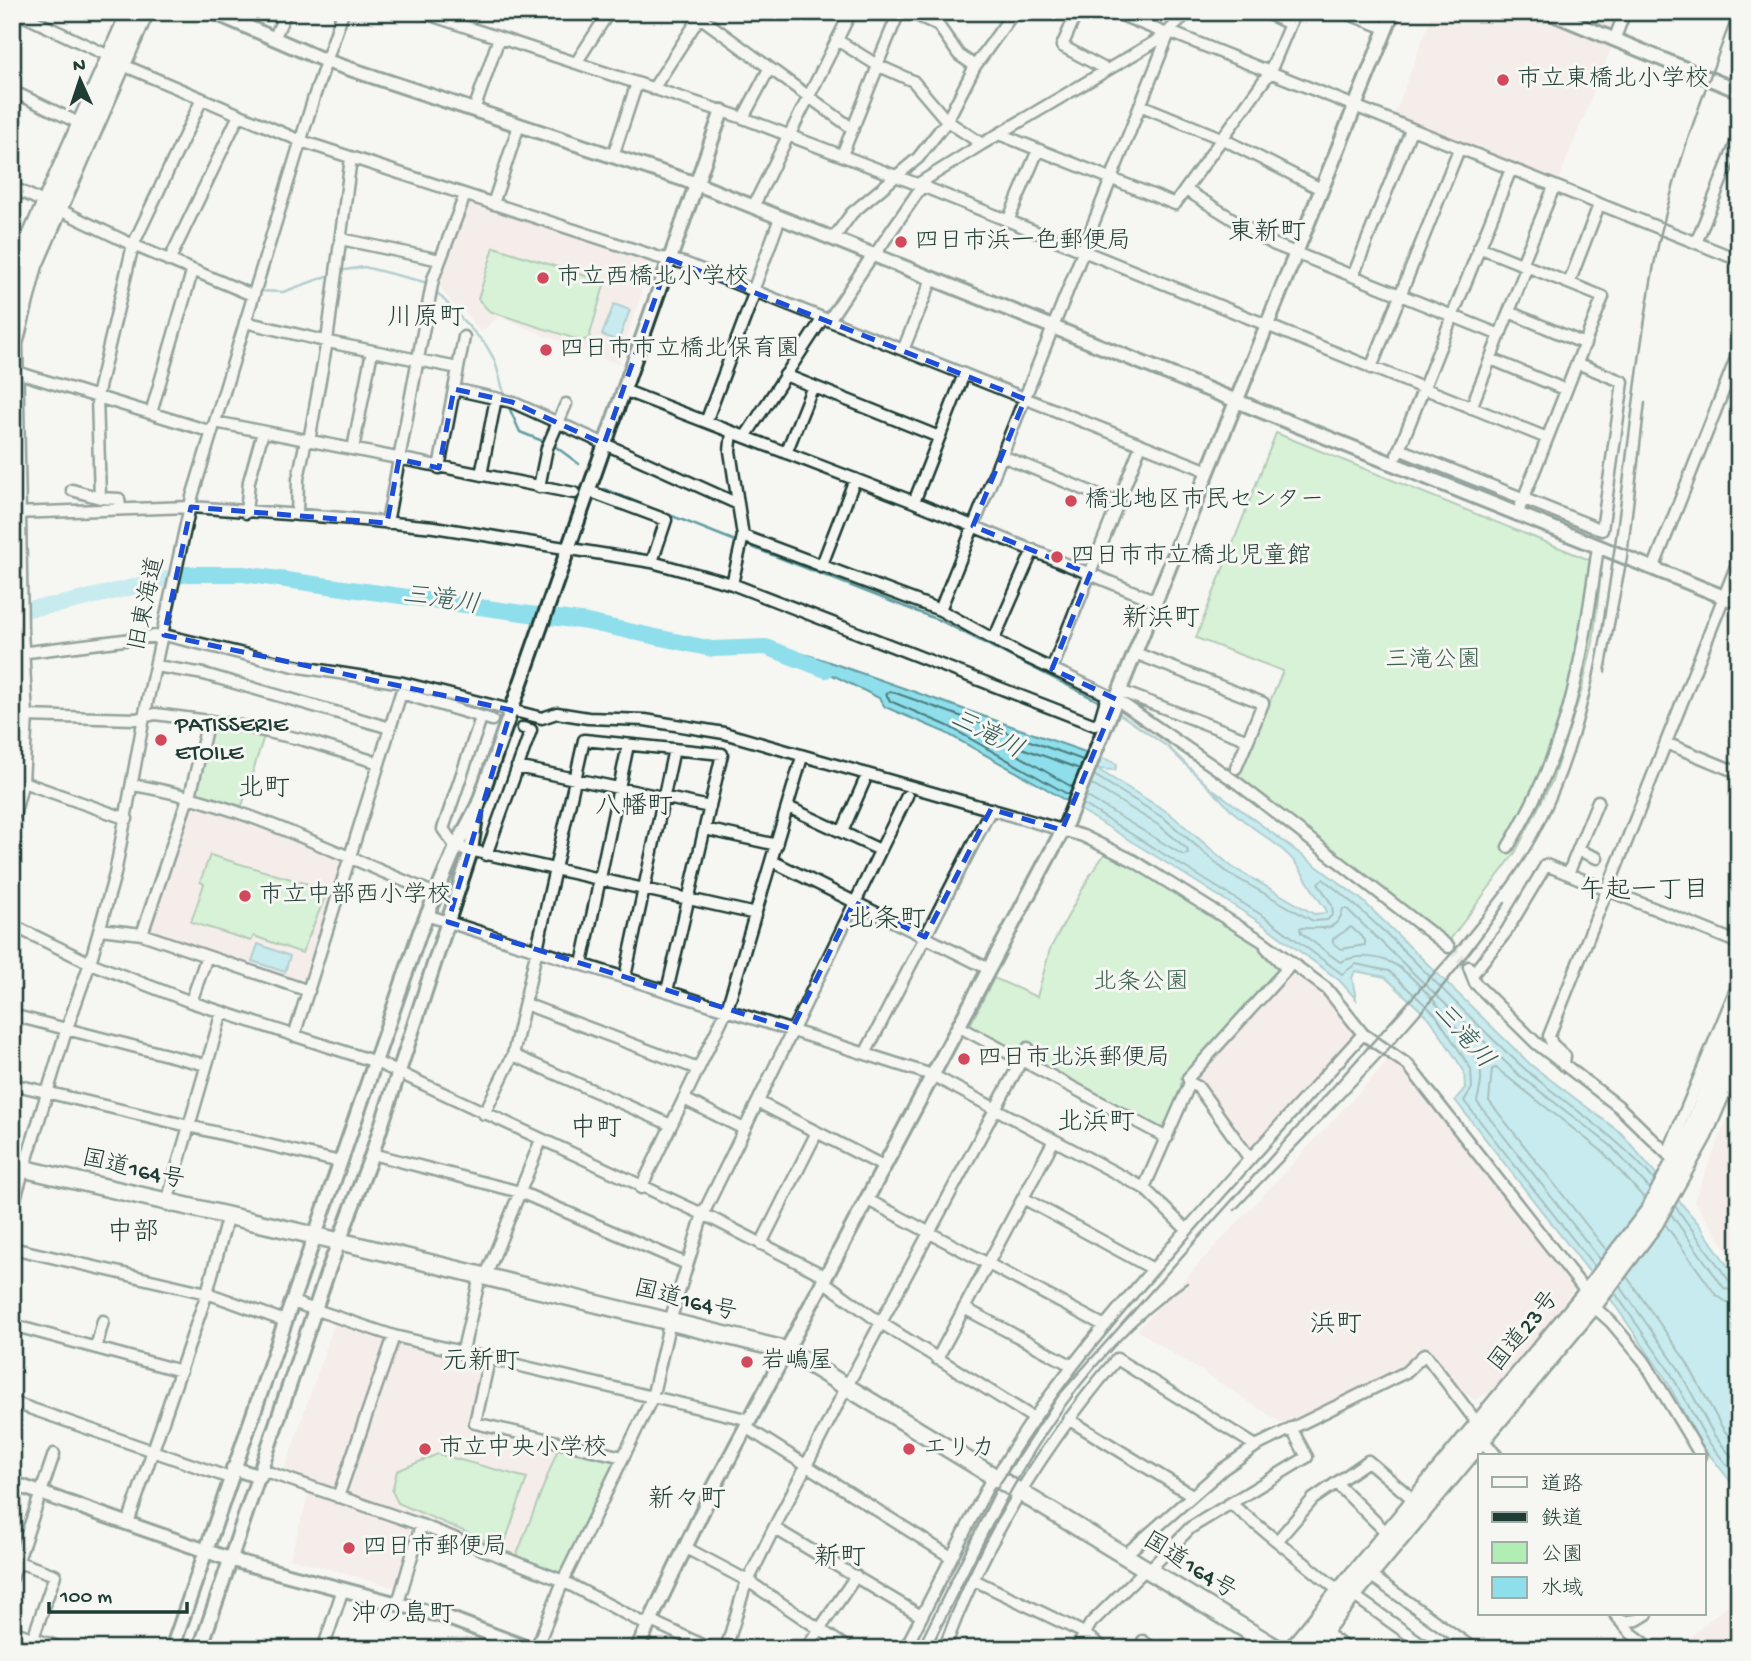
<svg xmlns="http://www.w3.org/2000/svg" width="1751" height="1661" font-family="'Gochi Hand','Klee One',sans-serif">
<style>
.built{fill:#f4e2de}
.green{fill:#b1eeb4;stroke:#689674;stroke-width:2}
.water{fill:#8edeeb;stroke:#629ea2;stroke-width:2}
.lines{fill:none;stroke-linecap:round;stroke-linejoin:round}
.shore{stroke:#4b7d7d;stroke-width:2}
.stream{stroke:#629ea2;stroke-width:2.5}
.river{stroke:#8edeeb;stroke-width:16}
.minor-tunnel{stroke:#cbd1cc;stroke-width:10;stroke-dasharray:10 5;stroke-linecap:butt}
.minor-casing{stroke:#1f3d34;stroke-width:15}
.tertiary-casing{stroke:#1f3d34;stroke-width:18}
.trunk-casing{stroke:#1f3d34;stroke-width:21}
.minor{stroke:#f6f6f2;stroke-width:10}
.tertiary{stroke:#f6f6f2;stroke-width:12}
.trunk{stroke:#f6f6f2;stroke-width:16}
.rail{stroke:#1f3d34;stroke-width:2.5}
.marked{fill:none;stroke:#1d4ed8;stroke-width:5;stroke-dasharray:14 9;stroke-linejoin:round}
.poi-dot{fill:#d1495b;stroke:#f6f6f2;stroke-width:2.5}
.labels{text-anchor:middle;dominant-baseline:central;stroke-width:6;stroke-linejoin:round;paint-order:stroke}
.poi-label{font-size:24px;fill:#1f3d34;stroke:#f6f6f2;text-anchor:start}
.street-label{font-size:24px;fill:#1f3d34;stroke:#f6f6f2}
.park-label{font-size:24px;fill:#3c604e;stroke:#f6f6f2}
.neighbourhood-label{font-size:26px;fill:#1f3d34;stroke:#f6f6f2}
.water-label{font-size:26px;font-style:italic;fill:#355d59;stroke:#f6f6f2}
</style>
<rect width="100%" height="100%" fill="#f6f6f2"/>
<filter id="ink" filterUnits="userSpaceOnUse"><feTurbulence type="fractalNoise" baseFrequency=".0143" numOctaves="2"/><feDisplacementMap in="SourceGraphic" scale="14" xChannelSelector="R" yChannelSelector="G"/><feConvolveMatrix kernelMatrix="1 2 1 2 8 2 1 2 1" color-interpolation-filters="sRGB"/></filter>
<g filter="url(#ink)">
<path class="built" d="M1433,12H1532L1613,44L1558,181L1394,116Z
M1559,12H1620L1611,33Z
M468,201L652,261L618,364L498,317L481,332L458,305L455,307L438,284Z
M192,801L242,815L340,858L342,862L304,984L301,986L149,934L147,929L188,803Z
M1289,973L1305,979L1328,994L1358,1032L1249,1152L1194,1077Z
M1392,1057L1405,1066L1576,1286L1568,1296L1570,1299L1489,1397L1486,1394L1474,1400L1450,1378L1431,1353L1420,1346L1406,1363L1366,1387L1284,1424L1137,1330Z
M1739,1090V1267L1694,1201Z
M335,1322L384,1338L385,1342L336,1485L332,1488L284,1471Z
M400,1342L484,1364L469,1426L559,1446L516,1557L348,1494L346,1490L396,1344Z
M309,1493L412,1528L396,1588L290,1558Z
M1739,1595V1649H1683V1643Z"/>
<path class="green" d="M494,247L605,282L589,338L582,341L489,311L478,299Z
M1276,433L1602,565L1593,642L1582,689L1552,781L1515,853L1449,941L1413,918L1378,886L1237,778L1283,671L1196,638Z
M213,727L264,736L242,806L194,793L208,735Z
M1106,852L1170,886L1258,943L1264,956L1281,969L1181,1083L1182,1093L1165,1132L969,1027L994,978L1037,997L1050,949L1090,875Z
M210,855L328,890L302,953L254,936L251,941L191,922L204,884L200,882Z
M559,1446L612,1459L614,1463L561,1571L557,1573L516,1557Z
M438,1454L527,1478L503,1548L398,1503L392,1491L397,1471Z"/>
<path class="water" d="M614,304L630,310L618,341L602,335Z
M774,646L818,658L1108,760L1117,764L1115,770L1097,769L1169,813L1232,867L1314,914L1326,913V909C1310,890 1303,867 1284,851C1257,828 1234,819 1213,789L1362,900L1531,1065L1621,1133L1698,1223L1739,1282V1492L1701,1444L1664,1376L1612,1301L1455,1100L1465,1088L1464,1071L1431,1020L1385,977L1355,971L1352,978L1356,999L1339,980L1261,923L1173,867L1045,788L944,732L885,707L879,698Z
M258,944L290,956L285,972L252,961Z"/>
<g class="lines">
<path class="shore" d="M1094,775L1165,819L1228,873L1313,921L1327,920L1333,914L1332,905L1318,883L1323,879C1397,936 1456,1008 1525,1069C1569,1107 1617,1135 1654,1180
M1072,787L1016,754L1015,749L1019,747L1080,769
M1069,795L948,726L890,701L886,694L890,691L1083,760
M1086,796L1183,855L1188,854L1187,849L1160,826L1091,784
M1083,804L1265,917L1342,974L1356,964L1389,971L1436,1015L1471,1069L1472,1088L1464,1101L1595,1267
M1351,927L1365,940V945L1341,949L1333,943V939Z
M1675,1206L1730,1282L1739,1285
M1671,1214L1724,1288L1739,1294
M1665,1224L1716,1295L1728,1303L1739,1304
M1607,1251L1489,1101L1492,1069L1496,1068L1603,1152L1645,1199
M1600,1259L1477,1102C1479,1091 1484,1079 1479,1066C1470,1040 1416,975 1392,963C1375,955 1356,955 1340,962L1301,933L1300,928C1319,927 1337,935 1343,909H1347L1520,1076L1610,1145L1650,1189
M1627,1277L1686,1361L1723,1429L1739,1448
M1620,1286L1678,1368L1714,1435L1739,1466
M1615,1293L1670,1372L1707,1440L1739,1480"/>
<path class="stream" d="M339,271L364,267L428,283
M433,288L486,345L495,361L505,397
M259,291L283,292L333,274
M507,403L520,432L545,442
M552,444L579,464
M604,489L738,542
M744,544L941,621L1102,703
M1117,712L1168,747L1219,797"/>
<path class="river" d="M12,611L62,604L187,574H243L587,622L712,649L766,647L826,670"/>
<path class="minor-tunnel" d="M1449,947L1469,967"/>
<defs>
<path id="minor" d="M16,12L111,57
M421,12L743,118L922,186L1547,438
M693,12L853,129
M909,12L938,25L959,55L975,66
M1077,12L1062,46L1107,70
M1114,12L1167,34
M1264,12L1290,24
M1343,12L1386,28
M1170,32L1739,260
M274,39L286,12
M837,40L877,65L913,81L947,121L982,144L1163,37L1188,12
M1614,40L1625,12
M576,63L609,12
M123,65L301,141L657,257L684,263L1208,471
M877,65L899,12
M653,89L699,18
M12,91L81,124
M1140,105L1223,139L1321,189
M474,110L499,38
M743,118L769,69
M999,134L1175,204L1270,72L1295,12
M789,136L851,12
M842,155L878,66
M613,156L637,83
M918,184L982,144
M12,187L133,245L252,295
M1186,190L1273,244L1500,335
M493,204L519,125
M753,207L788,136
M1008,221L1038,150
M341,239L440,260
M833,239L852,213L918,158L947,121L975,66L1014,12
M1696,243L1739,136
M1479,247L1603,297L1517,515
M1082,252L1169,33
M874,256L922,186
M169,261L239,115
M1522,264L1554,187
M1353,276L1411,130
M1569,283L1599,205
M753,291L780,218
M1509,312L1585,344
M829,320L872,256
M245,322L333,343L458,368
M903,350L932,279
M1491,359L1566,390
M1371,368L1459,149
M13,371L212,432
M785,375L939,437
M454,389L512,402L738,504
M623,390L914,502L1156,601
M1471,408L1527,266
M151,413L192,272
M215,422L574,493
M706,422L755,291
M732,432L730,451L743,536L940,610L1020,654L1116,699L1236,782L1449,947
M745,437L823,318
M309,441L327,341L351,158
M353,449L372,351
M1399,449L1602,530L1623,382L1577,363
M786,453L813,386
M1397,455L1511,169
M1002,456L1118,503
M439,468L464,337
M481,475L496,398
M539,487L547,448L566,404
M72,490L100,498
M594,493L666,520L652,562
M914,502L964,374
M120,507L119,499L100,498L97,396L133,245L202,99
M13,513L191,507L342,518L434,527L652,562L732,584L1095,725L1100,720L1107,696
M246,513L249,481L263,432
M297,515L298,479L306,440
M387,523L433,279L465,195
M821,567L855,479
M1653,569L1739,351
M732,584L743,536
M940,610L1083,252
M994,639L1033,550
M20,653L164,635L294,666L403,683L542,718L557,713L588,718L645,720L724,733L1083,836L1134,861L1262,941L1327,989L1363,1034L1408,1065L1587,1293
M156,666L204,674L390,728
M1052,669L1141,445
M1120,691L1248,740L1263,703L1135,653
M24,716L136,719L155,714L232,724L304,740L379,763
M481,718L443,829L456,847L756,914
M1666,743L1739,773
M517,767L710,807
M1236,768L1248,740
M20,781L127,819
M133,785C240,802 336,854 436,894
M190,796L208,721
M788,807L880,850
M705,829L777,845
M842,832L864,782
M1508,847C1571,742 1581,665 1598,547
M1578,850L1597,858
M486,855L531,730L523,728
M772,861L987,968
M1568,874L1598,801
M426,915L932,1075L1144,1188L1187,1230
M12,925L90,963L191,1002L376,1062L711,1218L825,1276
M100,929L142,934L309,991
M142,934L189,795
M582,964L628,745
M1469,967L1475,983L1536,1043L1618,1106L1676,1162
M1472,975L1506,932L1546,865L1739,943
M625,977L674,749
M191,1002L207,956
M525,1004L698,1069
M12,1015L206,1065
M958,1026L1167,1138
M294,1036L401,693L492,720
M866,1052L991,809
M513,1055L671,1125
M1564,1065L1565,1056L1552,1044L1549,1036L1739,559
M1190,1083L1188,1078L1287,969L1266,947
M12,1084L340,1162
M684,1099L744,1129
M758,1102L883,1166
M484,1114L513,1055L584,740L722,754L667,991
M1668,1153L1739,982
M372,1154L520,1192L687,1264
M641,1188L727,1009L802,757
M1144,1188L1190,1083L1198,1087L1250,1159
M1023,1198L1153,1269
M866,1199L1105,1326
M167,1202L222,1012
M12,1208L66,1031L90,963L115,874L144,717L192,497L314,97L343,12
M761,1244L817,1132
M12,1248L207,1293L285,1321
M485,1278L541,1140
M823,1281L881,1323L1032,1417
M292,1302L394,1336L750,1420
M1593,1306L1611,1322L1644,1361L1701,1456
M964,1308L1071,1365
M12,1325L181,1371
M96,1348L103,1321
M462,1354L480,1277
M937,1359L1054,1140
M489,1360L475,1423L623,1457
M12,1402L230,1478
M1068,1419L1192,1495
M747,1428L951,1557
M262,1470L421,1525L563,1581L647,1625
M997,1476C1044,1396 1100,1330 1161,1260C1227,1183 1295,1109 1363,1034
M1336,1483L1388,1534
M338,1497L394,1336
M1231,1504L1339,1591
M128,1523L207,1293L228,1215
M774,1528L921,1616
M1278,1540L1313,1499L1368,1461L1415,1501
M686,1548L748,1581L849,1649
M1126,1554L1223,1469L1256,1446L1406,1372L1425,1354L1478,1424
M18,1562L55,1575L33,1638
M1150,1569L1190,1528L1307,1457L1291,1428
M1370,1575L1474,1649
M12,1578L54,1454
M974,1580L1080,1631L1105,1649
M1353,1595L1429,1649
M398,1603L421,1525
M1615,1614L1631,1633L1652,1649
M649,1620L711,1649
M1621,1622L1637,1620L1647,1614
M12,1631L64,1649
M1323,1631L1347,1649
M1143,1641L1153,1649
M323,1649L343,1589
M536,1649L563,1581L652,1398L670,1321L703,1214L907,796
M726,1649L744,1589L774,1528L847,1386L1028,1048
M806,1649L856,1576
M905,1649L994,1474
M944,1649C983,1543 1044,1445 1117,1359L1256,1446
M1076,1649L1091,1623L1147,1568"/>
<path id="tertiary" d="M213,12L326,61L697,184L1739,603
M1548,12L1739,91
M1480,1432L1483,1441L1495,1456
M233,1468L260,1477
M12,1483L232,1560L443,1616L530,1649
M172,1649L420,932L456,847L478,805L722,111
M200,1649L328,1271L372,1154L471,851L476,816
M637,1649L713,1489L1066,824L1393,12"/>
<path id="trunk" d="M12,287L21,259L130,12
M12,812L20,781L24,716L19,630L14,344L34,265L145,12
M12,1166L368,1248L786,1350L1278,1649
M1292,1649L1589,1290L1649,1211L1694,1125L1739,1011
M1308,1649L1593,1306L1654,1224L1703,1136L1739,1052"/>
</defs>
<use href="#minor" class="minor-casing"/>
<use href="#tertiary" class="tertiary-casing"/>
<use href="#trunk" class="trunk-casing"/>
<use href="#minor" class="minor"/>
<use href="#tertiary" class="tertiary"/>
<use href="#trunk" class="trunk"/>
<path class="rail" d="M1605,672L1627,558L1645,403
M1235,1210C1329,1111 1429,1016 1505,903
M917,1649L995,1491L1058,1396L1459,945C1490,907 1522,869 1544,824C1586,740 1600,651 1613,559C1627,461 1636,362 1654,265C1671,177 1703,95 1734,12
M930,1649C996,1517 1061,1369 1187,1283"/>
</g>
</g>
<path d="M0 0H1751V1661H0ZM669,259L1025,399L973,526L1090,574L1052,669L1116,699L1062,830L991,809L925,937L854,902L792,1029L448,922L511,710L164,635L191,507L387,523L399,459L439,468L454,389L512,402L604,444Z" fill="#f6f6f2" fill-opacity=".55" fill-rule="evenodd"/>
<path class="marked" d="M669,259L1025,399L973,526L1090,574L1052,669L1116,699L1062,830L991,809L925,937L854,902L792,1029L448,922L511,710L164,635L191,507L387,523L399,459L439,468L454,389L512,402L604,444Z"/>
<g class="poi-dot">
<circle cx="1503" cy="80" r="7"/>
<circle cx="901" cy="242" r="7"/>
<circle cx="543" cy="278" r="7"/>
<circle cx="546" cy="350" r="7"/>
<circle cx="1071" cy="501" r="7"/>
<circle cx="1057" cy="557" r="7"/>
<circle cx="161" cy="740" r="7"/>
<circle cx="245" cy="896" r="7"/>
<circle cx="964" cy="1059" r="7"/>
<circle cx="747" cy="1362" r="7"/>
<circle cx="425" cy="1449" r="7"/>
<circle cx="909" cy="1449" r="7"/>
<circle cx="349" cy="1548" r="7"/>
</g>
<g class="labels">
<g class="poi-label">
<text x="1517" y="80">市立東橋北小学校</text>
<text x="915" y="242">四日市浜一色郵便局</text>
<text x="557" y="278">市立西橋北小学校</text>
<text x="560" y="350">四日市市立橋北保育園</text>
<text x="1085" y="501">橋北地区市民センター</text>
<text x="1071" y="557">四日市市立橋北児童館</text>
<text x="175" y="726">PATISSERIE<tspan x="175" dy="28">ETOILE</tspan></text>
<text x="259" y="896">市立中部西小学校</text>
<text x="978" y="1059">四日市北浜郵便局</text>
<text x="761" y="1362">岩嶋屋</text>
<text x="439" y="1449">市立中央小学校</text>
<text x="923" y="1449">エリカ</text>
<text x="363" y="1548">四日市郵便局</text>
</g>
<g class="street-label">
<text transform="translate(148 604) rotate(-78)">旧東海道</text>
<text transform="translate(133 1171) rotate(13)">国道164号</text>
<text transform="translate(685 1302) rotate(14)">国道164号</text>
<text transform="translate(1525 1332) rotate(-51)">国道23号</text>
<text transform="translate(1189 1567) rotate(32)">国道164号</text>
</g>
<g class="park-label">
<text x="1433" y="661">三滝公園</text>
<text x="1141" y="983">北条公園</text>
</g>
<g class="neighbourhood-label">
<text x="1267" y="234">東新町</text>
<text x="426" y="319">川原町</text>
<text x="1161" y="620">新浜町</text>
<text x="264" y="790">北町</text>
<text x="634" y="808">八幡町</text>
<text x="1644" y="892">午起一丁目</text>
<text x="887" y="921">北条町</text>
<text x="1096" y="1124">北浜町</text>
<text x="596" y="1130">中町</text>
<text x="133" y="1234">中部</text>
<text x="1336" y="1326">浜町</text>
<text x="481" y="1363">元新町</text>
<text x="687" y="1501">新々町</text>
<text x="840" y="1559">新町</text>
<text x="403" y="1616">沖の島町</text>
</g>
<g class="water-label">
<text transform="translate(441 602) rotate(8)">三滝川</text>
<text transform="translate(986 736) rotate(27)">三滝川</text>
<text transform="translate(1462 1037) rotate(49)">三滝川</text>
</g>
</g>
<rect width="1751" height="1661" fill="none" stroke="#f6f6f2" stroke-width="42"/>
<rect x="21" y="21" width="1709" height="1619" fill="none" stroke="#1f3d34" stroke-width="2.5" filter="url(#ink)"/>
<rect x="1478" y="1454" width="228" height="161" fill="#f6f6f2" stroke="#a0aca6" stroke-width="2"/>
<rect x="1492" y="1477" width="35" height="10" fill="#f6f6f2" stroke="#a0aca6" stroke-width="2"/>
<text x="1541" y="1490" font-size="21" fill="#1f3d34">道路</text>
<rect x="1492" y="1512" width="35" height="10" fill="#1f3d34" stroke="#a0aca6" stroke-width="2"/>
<text x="1541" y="1524" font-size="21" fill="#1f3d34">鉄道</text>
<rect x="1492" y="1542" width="35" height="21" fill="#b1eeb4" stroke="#a0aca6" stroke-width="2"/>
<text x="1541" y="1560" font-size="21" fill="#1f3d34">公園</text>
<rect x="1492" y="1577" width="35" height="21" fill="#8edeeb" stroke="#a0aca6" stroke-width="2"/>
<text x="1541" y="1594" font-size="21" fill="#1f3d34">水域</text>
<g transform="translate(80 80) rotate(357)" stroke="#f6f6f2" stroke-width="5" paint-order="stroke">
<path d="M0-5L12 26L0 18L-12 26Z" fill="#1f3d34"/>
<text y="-10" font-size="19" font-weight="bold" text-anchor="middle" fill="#1f3d34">N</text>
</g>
<path d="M49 1602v10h138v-10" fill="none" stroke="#1f3d34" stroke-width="3.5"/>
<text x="60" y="1602" font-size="21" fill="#1f3d34" stroke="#f6f6f2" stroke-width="5" paint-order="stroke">100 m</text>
</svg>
